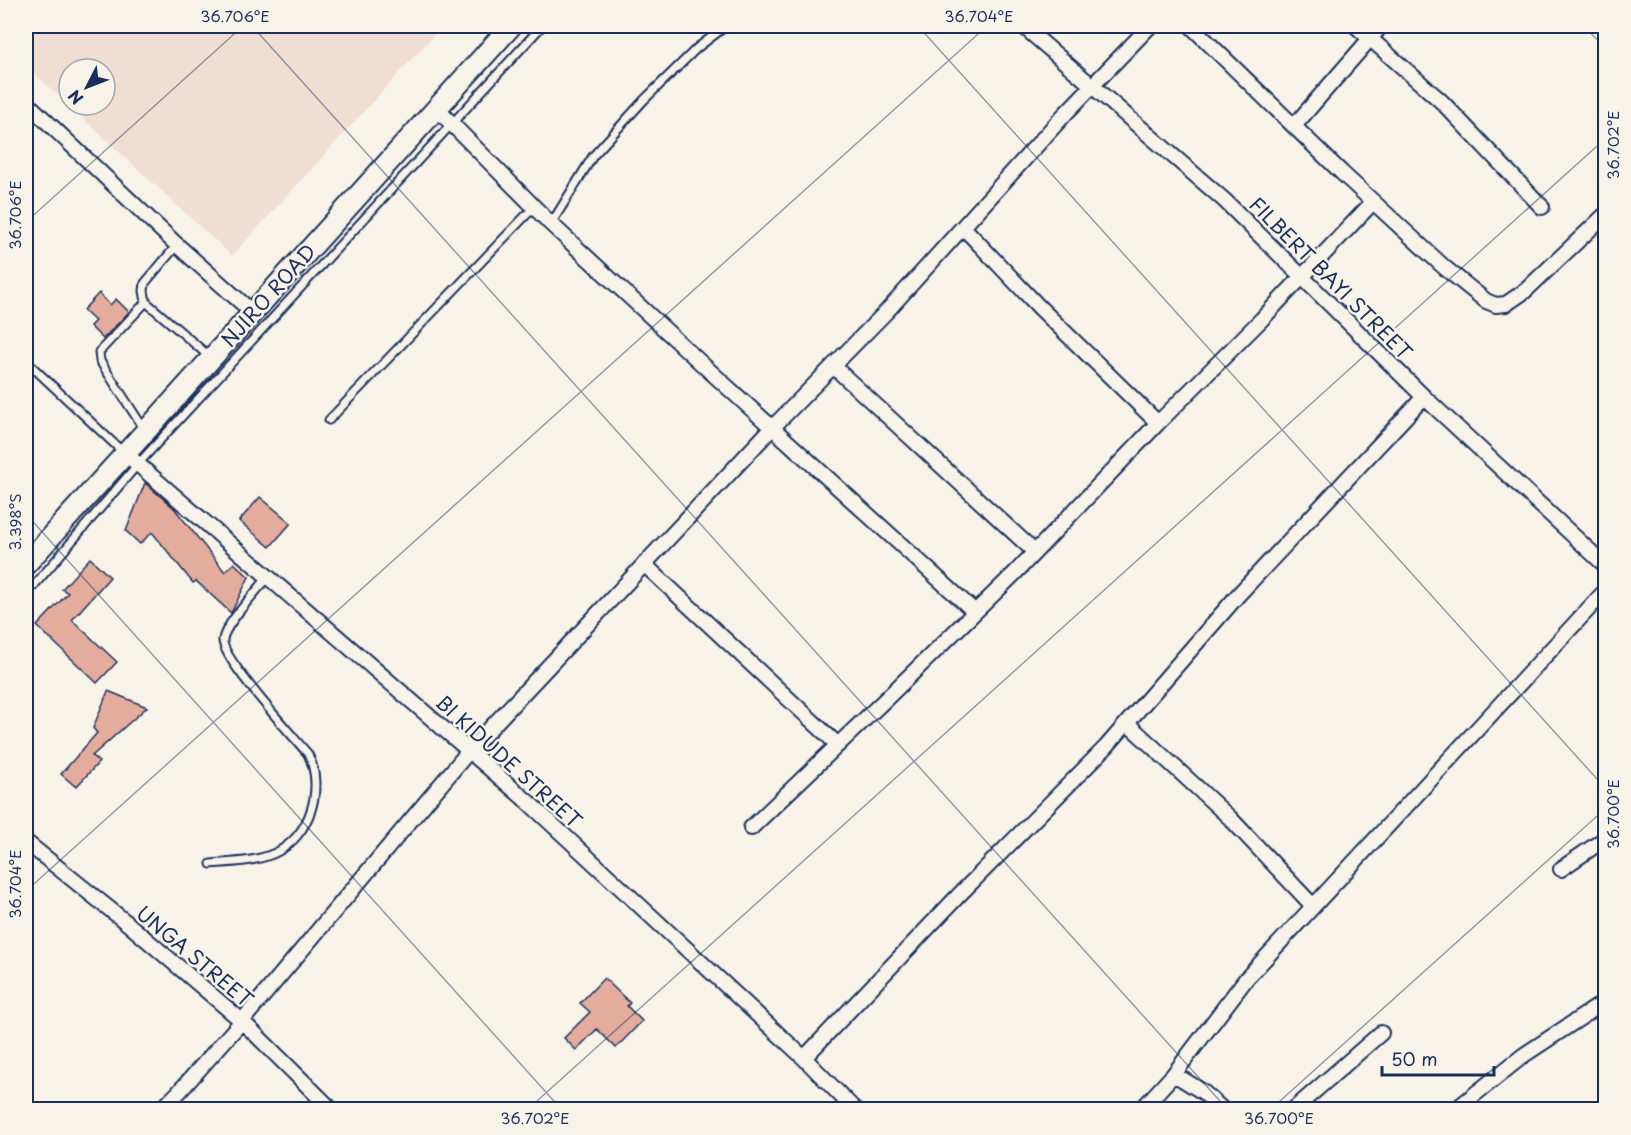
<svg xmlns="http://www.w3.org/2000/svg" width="1631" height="1135" font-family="'Playpen Sans',sans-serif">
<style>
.built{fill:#f1ded2;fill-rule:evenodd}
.building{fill:#e4ac9d;stroke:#1b2f5e;stroke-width:1.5}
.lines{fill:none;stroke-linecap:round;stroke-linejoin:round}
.lane-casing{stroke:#1b2f5e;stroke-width:11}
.street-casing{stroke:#1b2f5e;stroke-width:18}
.secondary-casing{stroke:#1b2f5e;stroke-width:24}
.lane{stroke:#f7f3e8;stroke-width:7}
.street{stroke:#f7f3e8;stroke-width:14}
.secondary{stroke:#f7f3e8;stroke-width:20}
.ticks{fill:none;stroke:#1b2f5e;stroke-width:1.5;stroke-opacity:0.45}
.labels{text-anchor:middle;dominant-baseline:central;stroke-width:5;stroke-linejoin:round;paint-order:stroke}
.street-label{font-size:20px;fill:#1b2f5e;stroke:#f7f3e8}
.neatline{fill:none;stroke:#1b2f5e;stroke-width:2}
.ticks-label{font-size:15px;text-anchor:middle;fill:#1b2f5e}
</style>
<rect width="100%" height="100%" fill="#f7f3e8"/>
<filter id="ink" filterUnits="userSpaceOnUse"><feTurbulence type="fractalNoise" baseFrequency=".0167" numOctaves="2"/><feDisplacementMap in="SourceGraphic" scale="12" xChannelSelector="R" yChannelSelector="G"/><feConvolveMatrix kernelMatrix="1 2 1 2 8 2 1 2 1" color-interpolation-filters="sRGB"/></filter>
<g filter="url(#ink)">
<path class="built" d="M26,26H442L232,256L26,66ZM69,69H105V105H69Z"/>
<path class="building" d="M99,293L110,305L116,299L129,312L103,339L90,326L95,321L83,310Z
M145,483L174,508L225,572L234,563L249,577L231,613L196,581L193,583L152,532L140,544L126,531Z
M260,497L291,523L270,547L239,521Z
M90,558L110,577L72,620L117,662L97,683L37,626L68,593L62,589Z
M108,691L147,707L92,756L99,762L76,787L61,774L97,733L93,728Z
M604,978L630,1003L627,1006L642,1021L616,1048L597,1029L576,1050L564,1038L590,1012L580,1003Z"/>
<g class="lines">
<defs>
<path id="lane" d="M551,224L593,156L644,100L697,48L726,26
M177,245L145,283L144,291L146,302L210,357
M26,361L124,453
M329,420L534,207
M144,429L100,361L99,352L146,302
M26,595L138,464L542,26
M211,864C232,862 255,862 275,853C310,837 325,788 308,754C293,736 221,658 223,640C224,625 258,590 268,577"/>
<path id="street" d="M1023,26L1224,200L1424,397L1606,566
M1191,26L1342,173L1445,268L1486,301L1496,305L1506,304L1525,291L1606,214
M1356,26L1442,102L1542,207
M26,102L177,245L252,312
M437,109L551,224L702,364L975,612
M1294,126L1381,26
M963,227L1039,307L1158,423
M833,366L1035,552
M126,454L527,801L804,1058L855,1110
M644,564L838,745
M1128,724L1230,818L1313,906
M751,828L889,696L1014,574L1158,423L1262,319L1373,202
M26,842L127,923L242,1021L332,1110
M1561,869L1606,838
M804,1058L960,894L1106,747L1239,594L1424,397
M1174,1074L1203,1092L1223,1110
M161,1110L178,1093L242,1021L469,751L772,428L887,311L1065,114L1150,26
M1141,1110L1174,1074L1246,979L1606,590
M1293,1110L1381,1033
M1455,1110L1524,1055L1606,1001"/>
<path id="secondary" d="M26,564L511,26"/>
</defs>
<use href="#lane" class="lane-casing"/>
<use href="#street" class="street-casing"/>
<use href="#secondary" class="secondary-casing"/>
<use href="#lane" class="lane"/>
<use href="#street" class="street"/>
<use href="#secondary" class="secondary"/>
</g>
</g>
<path class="ticks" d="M252,26L1228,1110M918,26L1606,789M1584,26L1606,49M26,222L243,26M26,514L562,1110M26,891L987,26M527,1110L1606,138M1270,1110L1606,808"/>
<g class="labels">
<g class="street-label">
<text transform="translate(1331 278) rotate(45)">FILBERT BAYI STREET</text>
<text transform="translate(268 295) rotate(-48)">NJIRO ROAD</text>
<text transform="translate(509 761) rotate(42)">BI KIDUDE STREET</text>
<text transform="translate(195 956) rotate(40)">UNGA STREET</text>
</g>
</g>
<rect width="1631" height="1135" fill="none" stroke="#f7f3e8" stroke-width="66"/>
<g transform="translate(87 87) rotate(228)"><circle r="28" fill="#f7f3e8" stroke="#9fa5b1" stroke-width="1.5"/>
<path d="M0-4.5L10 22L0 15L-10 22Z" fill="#1b2f5e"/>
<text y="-9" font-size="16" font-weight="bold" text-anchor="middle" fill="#1b2f5e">N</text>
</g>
<path d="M1382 1066v9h112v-9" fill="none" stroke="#1b2f5e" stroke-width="3"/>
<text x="1391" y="1066" font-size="18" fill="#1b2f5e" stroke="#f7f3e8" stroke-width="4.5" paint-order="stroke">50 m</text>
<rect x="33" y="33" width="1565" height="1069" class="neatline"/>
<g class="ticks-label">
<text x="235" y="22">36.706°E</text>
<text x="979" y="22">36.704°E</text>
<text transform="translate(1614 145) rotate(-90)" y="5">36.702°E</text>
<text transform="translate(16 215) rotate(-90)" y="5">36.706°E</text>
<text transform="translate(16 522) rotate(-90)" y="5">3.398°S</text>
<text transform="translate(1614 814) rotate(-90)" y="5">36.700°E</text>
<text transform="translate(16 884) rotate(-90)" y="5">36.704°E</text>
<text x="535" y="1124">36.702°E</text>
<text x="1279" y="1124">36.700°E</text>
</g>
</svg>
